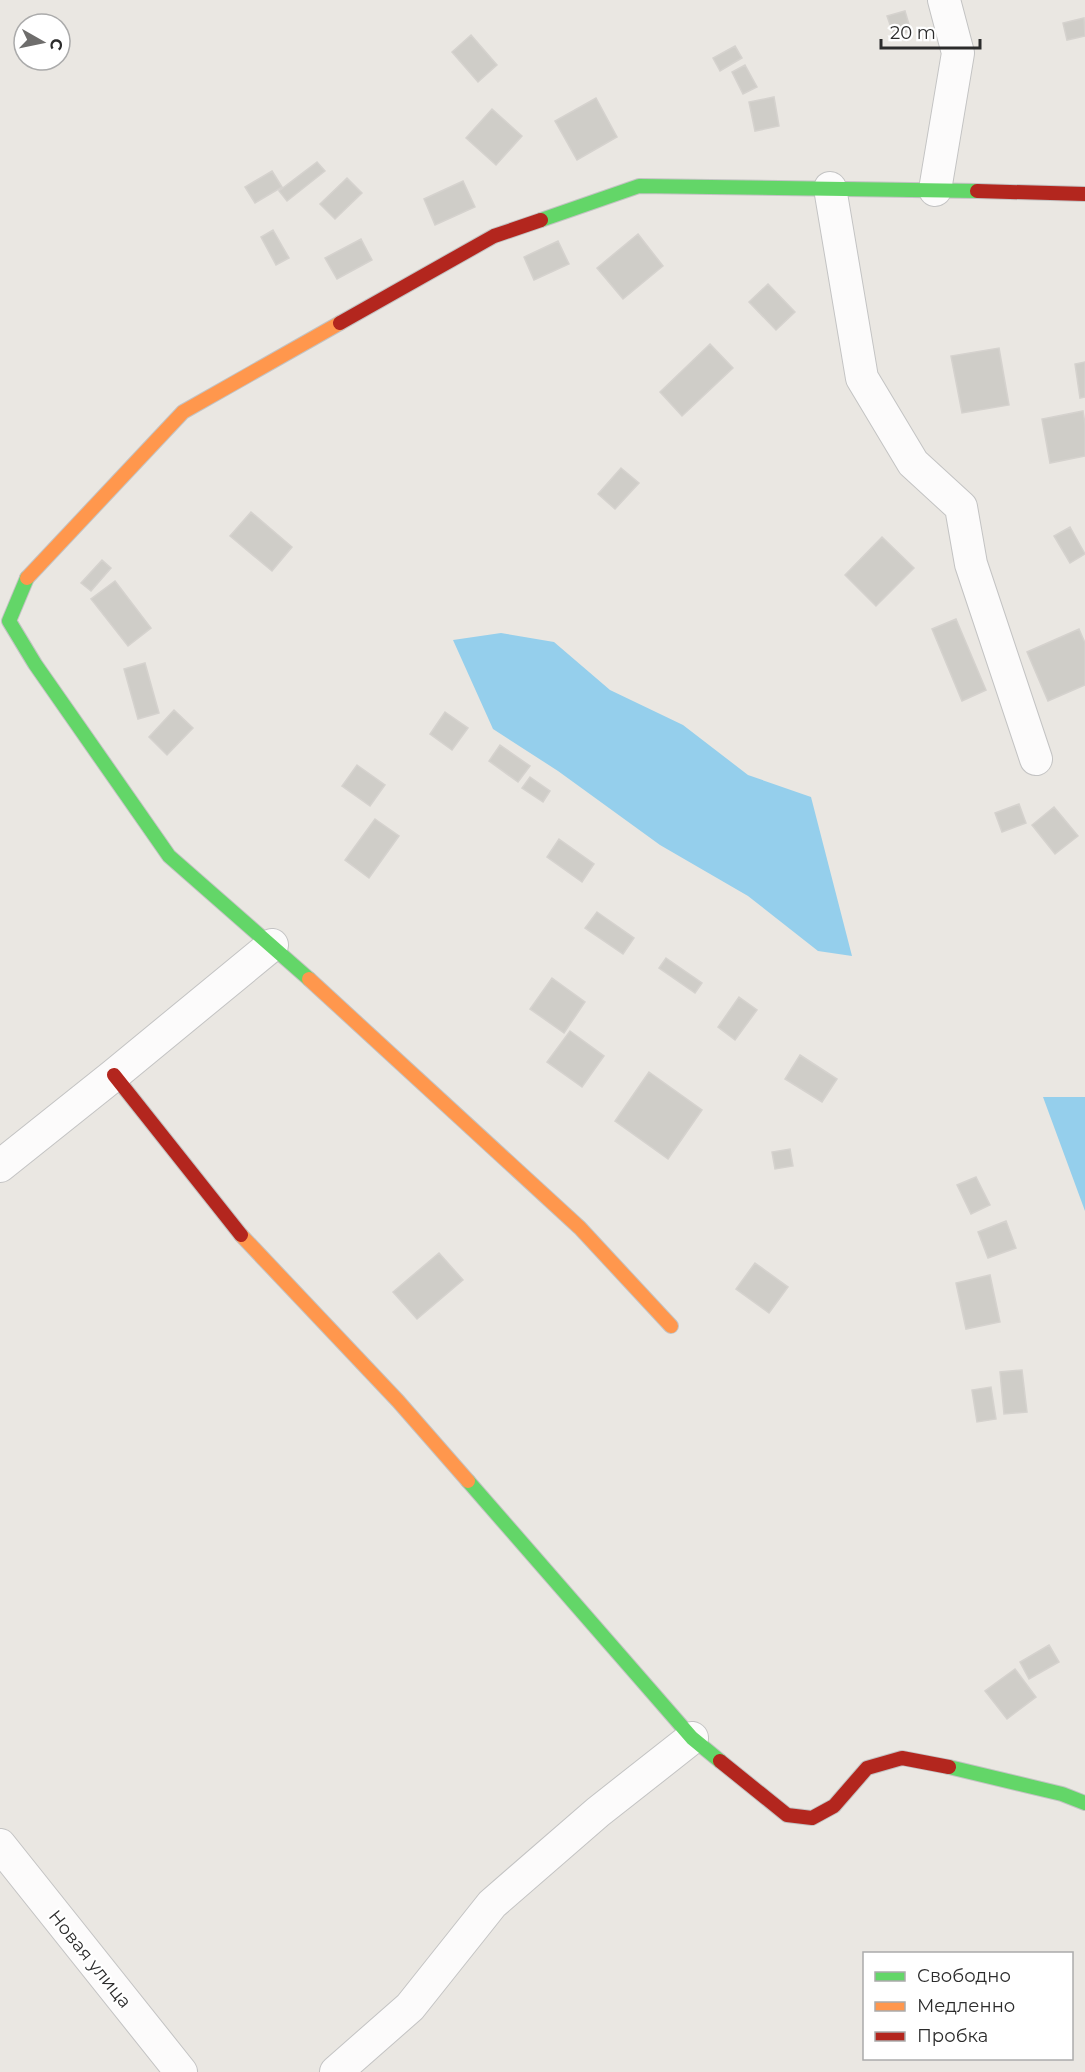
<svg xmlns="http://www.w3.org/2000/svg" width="1085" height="2072" font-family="Montserrat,sans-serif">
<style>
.water{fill:#95cfec}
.building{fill:#cfcdc8;stroke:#d5d2ce;stroke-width:1.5}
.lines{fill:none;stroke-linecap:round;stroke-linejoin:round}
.street-casing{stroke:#c3c3c3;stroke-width:34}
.fast-casing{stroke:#c3c3c3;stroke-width:16}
.slow-casing{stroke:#c3c3c3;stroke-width:16}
.jam-casing{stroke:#c3c3c3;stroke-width:16}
.street{stroke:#fcfbfb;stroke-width:32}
.fast{stroke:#63d668;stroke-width:14}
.slow{stroke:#ff974d;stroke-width:14}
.jam{stroke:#b3261e;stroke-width:14}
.labels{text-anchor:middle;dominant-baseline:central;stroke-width:4.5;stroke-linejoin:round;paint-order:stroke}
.street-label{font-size:18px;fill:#2c2c2c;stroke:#fff}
</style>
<rect width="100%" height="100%" fill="#eae7e2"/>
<path class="water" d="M501,633L554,642L610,690L683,725L748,775L811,797L852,956L818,951L748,896L660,845L558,771L493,729L453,640Z
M1043,1097H1085V1211Z"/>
<path class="building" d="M905,11L911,31L894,36L887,16Z
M1084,18L1085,36L1067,40L1063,23Z
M471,35L497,65L478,82L452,52Z
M735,46L742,58L720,71L713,58Z
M745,65L757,87L743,94L732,72Z
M774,97L779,126L755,131L749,102Z
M596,98L617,137L577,160L555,121Z
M492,109L522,136L496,165L466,138Z
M317,162L325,171L287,201L279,191Z
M272,171L282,187L255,203L245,187Z
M347,178L362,193L335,219L320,204Z
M463,181L475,207L435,225L424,199Z
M273,230L289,258L276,265L261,237Z
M638,234L663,266L623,299L597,268Z
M361,239L372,260L337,279L325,258Z
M558,241L569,264L534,280L524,257Z
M768,284L795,312L776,330L749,302Z
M710,344L733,368L682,416L660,392Z
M999,348L1009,405L962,413L951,356Z
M1085,362V397L1080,398L1075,364Z
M1083,411L1085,424V456L1050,463L1042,419Z
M621,468L639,483L615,509L598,494Z
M251,512L292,547L272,571L230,536Z
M1070,527L1085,554L1070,563L1054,536Z
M882,537L914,568L876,606L845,575Z
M102,560L111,568L91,591L81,583Z
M115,581L151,628L128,646L91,599Z
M956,619L986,690L962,701L932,629Z
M1079,629L1085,643V685L1048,701L1027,652Z
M145,663L159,713L138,719L124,669Z
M174,710L193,728L167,755L149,737Z
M445,712L468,728L452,750L430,734Z
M500,745L530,766L518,782L489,761Z
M357,765L385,785L370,806L342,786Z
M530,777L550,791L543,802L522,788Z
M1019,804L1026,823L1002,832L995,813Z
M1054,807L1078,836L1055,854L1032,825Z
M375,819L399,836L369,878L345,860Z
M559,839L594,864L582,882L547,857Z
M597,912L634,938L623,954L585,928Z
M666,958L702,983L695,993L659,968Z
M552,978L585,1002L564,1033L530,1009Z
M739,997L757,1010L735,1040L718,1027Z
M570,1031L604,1056L582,1087L547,1062Z
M800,1055L837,1079L822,1102L785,1079Z
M649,1072L702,1110L668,1159L615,1121Z
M790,1149L793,1166L775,1169L772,1152Z
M976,1177L990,1205L971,1214L957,1185Z
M1006,1221L1016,1248L988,1258L978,1232Z
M439,1253L463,1280L417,1319L393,1292Z
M755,1263L788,1287L769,1313L736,1289Z
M990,1275L1000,1322L966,1329L956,1283Z
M1022,1370L1027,1412L1004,1414L1000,1372Z
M991,1387L996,1419L977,1422L972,1390Z
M1049,1645L1059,1662L1029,1679L1020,1662Z
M1015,1669L1036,1697L1007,1719L985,1691Z"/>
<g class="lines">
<defs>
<path id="street" d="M830,188L862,378L913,463L961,507L971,564L1036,759
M935,190L958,53L944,0
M0,1166L114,1075L272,945
M0,1845L181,2072
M336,2072L410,2007L492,1904L598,1812L692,1738"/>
<path id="fast" d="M541,220L639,186L977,191
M27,578L9,621L35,664L169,856L309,979
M468,1481L692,1738L720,1761
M949,1767L1062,1794L1085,1803"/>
<path id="slow" d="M27,578L183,412L340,323
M309,979L580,1228L671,1326
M241,1235L398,1401L468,1481"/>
<path id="jam" d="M977,191L1085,194
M340,323L494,236L541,220
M114,1075L241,1235
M720,1761L787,1815L812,1818L834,1806L867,1768L902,1758L949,1767"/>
</defs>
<use href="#street" class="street-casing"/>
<use href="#fast" class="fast-casing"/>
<use href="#slow" class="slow-casing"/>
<use href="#jam" class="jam-casing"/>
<use href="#street" class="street"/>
<use href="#fast" class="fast"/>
<use href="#slow" class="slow"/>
<use href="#jam" class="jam"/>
</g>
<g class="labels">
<g class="street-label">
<text transform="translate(90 1959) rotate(51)">Новая улица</text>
</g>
</g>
<rect x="863" y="1952" width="210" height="108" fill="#ffffff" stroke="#ababab" stroke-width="1.5"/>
<rect x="875" y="1972" width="30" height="9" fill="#63d668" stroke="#ababab" stroke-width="1.5"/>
<text x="917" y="1982" font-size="18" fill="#2c2c2c">Свободно</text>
<rect x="875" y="2002" width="30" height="9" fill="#ff974d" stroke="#ababab" stroke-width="1.5"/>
<text x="917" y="2012" font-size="18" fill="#2c2c2c">Медленно</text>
<rect x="875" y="2032" width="30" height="9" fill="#b3261e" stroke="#ababab" stroke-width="1.5"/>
<text x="917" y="2042" font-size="18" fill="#2c2c2c">Пробка</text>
<g transform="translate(42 42) rotate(99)"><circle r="28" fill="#ffffff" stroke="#ababab" stroke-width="1.5"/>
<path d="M0-4.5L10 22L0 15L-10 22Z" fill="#6e6d6c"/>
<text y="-9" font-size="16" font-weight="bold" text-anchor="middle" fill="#2c2c2c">С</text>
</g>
<path d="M881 39v9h99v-9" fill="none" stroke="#2c2c2c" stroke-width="3"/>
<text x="890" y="39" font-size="18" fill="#2c2c2c" stroke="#ffffff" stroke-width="4.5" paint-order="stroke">20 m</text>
</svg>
